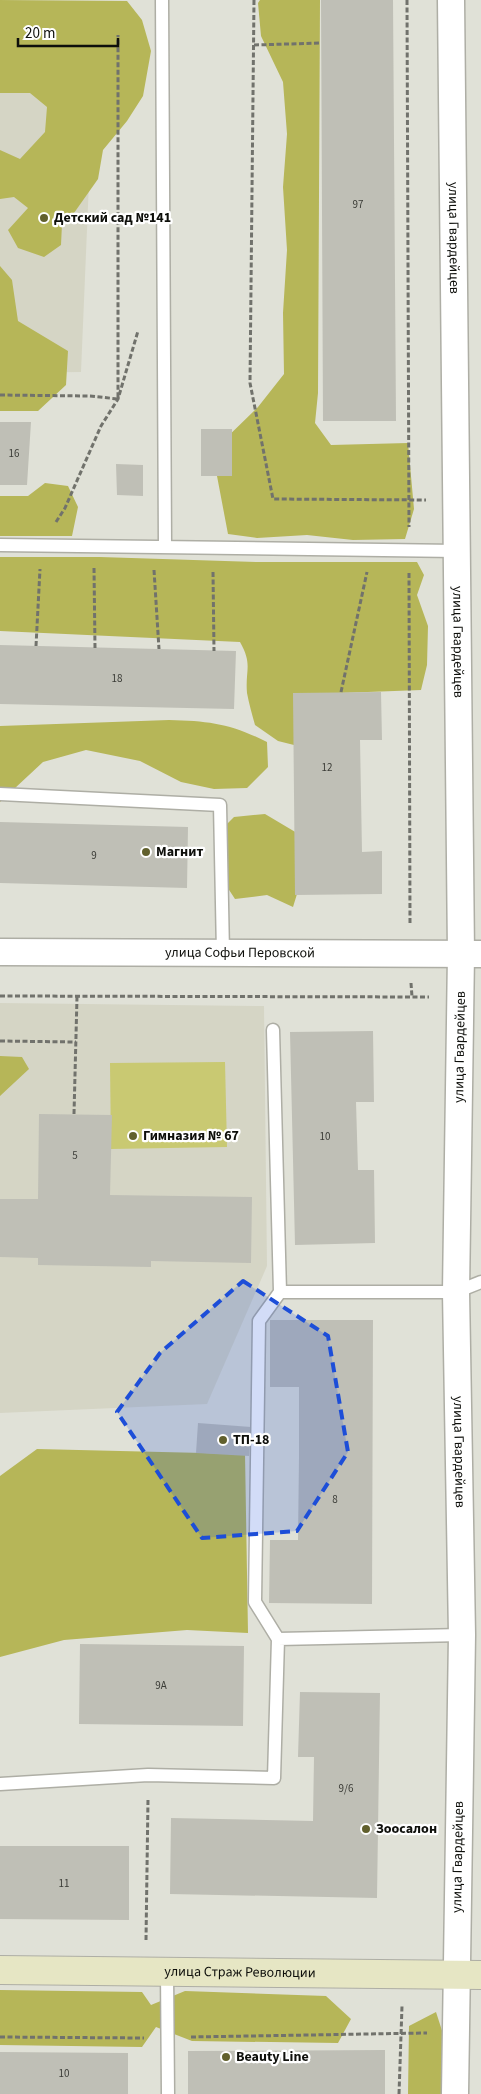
<svg xmlns="http://www.w3.org/2000/svg" width="481" height="2094" font-family="'Source Sans 3',sans-serif">
<style>
.built{fill:#d5d5c5}
.green{fill:#c9c972}
.forest{fill:#b6b658}
.building{fill:#bfbfb6}
.lines{fill:none;stroke-linecap:round;stroke-linejoin:round}
.lane-casing{stroke:#aeaea5;stroke-width:15}
.street-casing{stroke:#aeaea5;stroke-width:29}
.secondary-casing{stroke:#aeaea5;stroke-width:30}
.path{stroke:#71726c;stroke-width:3;stroke-dasharray:5 2.5;stroke-linecap:butt}
.lane{stroke:#fff;stroke-width:12}
.street{stroke:#fff;stroke-width:26}
.secondary{stroke:#e6e6c4;stroke-width:28}
.marked{fill:#1d4ed8;fill-opacity:0.2;stroke:#1d4ed8;stroke-width:4;stroke-dasharray:10 6;stroke-linejoin:round}
.poi-dot{fill:#61602d;stroke:#fff;stroke-width:2}
.labels{text-anchor:middle;dominant-baseline:central;stroke-width:4.5;stroke-linejoin:round;paint-order:stroke}
.number-label{font-size:11px;fill:#3a3b36}
.poi-label{font-size:14px;font-weight:bold;fill:#0e0f0b;stroke:#fff;text-anchor:start}
.street-label{font-size:14px;fill:#0e0f0b;stroke:#fff}
</style>
<rect width="100%" height="100%" fill="#e0e1d7"/>
<path class="built" d="M0,63H94L81,372L0,373Z
M0,1003L264,1006L267,1266L207,1404L0,1413Z"/>
<path class="green" d="M225,1062L227,1147L111,1149L110,1063Z"/>
<path class="forest" d="M0,0L127,1L142,20L151,51L143,96L127,121L103,150L98,179L74,213L62,224L61,245L44,257L18,248L8,230L28,208L14,197L0,199V150L20,159L45,132L47,107L30,93H0Z
M260,0H320L318,393L315,423L331,445L408,443L414,509L405,539L353,540L307,535L257,538L228,534L217,476L218,446L258,407L284,374L283,313L287,250L283,187L287,134L283,82L261,36L258,3Z
M0,266L12,280L18,321L68,351L66,385L38,411H0Z
M45,483L68,486L78,507L72,536H0V496H28Z
M0,557H100L257,562H417L424,575L417,595L428,626L427,665L421,690L314,694L298,746L278,741L255,725C252,714 249,704 247,693C245,670 253,665 240,642L0,631Z
M169,720C210,721 231,724 267,742L268,767L247,788L214,789L181,782L140,761L86,750L43,762L0,802V726Z
M265,814L302,836L305,868L293,907L267,895L235,899L216,870L217,834L234,817Z
M0,1056L22,1057L29,1069L0,1096Z
M37,1449L245,1454L248,1633L187,1630L64,1640L0,1657V1476Z
M0,1990L142,1992L151,2005L185,1991L326,1996L351,2019L338,2043L192,2041L156,2027L142,2047L0,2045Z
M436,2012L446,2043L447,2094H408L409,2026Z"/>
<path class="building" d="M321,0H393L396,421H323Z
M0,422H31L27,485H0Z
M201,429H232V476H201Z
M116,464L143,465V496L117,495Z
M0,645L236,651L234,709L0,704Z
M381,692L382,740H360L362,852L382,851V894L295,895L293,693Z
M0,822L188,827L187,888L0,883Z
M373,1031L374,1102H356L358,1170H374L375,1243L295,1245L290,1032Z
M39,1114L112,1115L110,1195L252,1197L251,1263L151,1261V1267L38,1265V1258L0,1257V1199H38Z
M270,1320H373L372,1604L269,1603L270,1540H298L299,1458V1387H270Z
M198,1423L251,1427L249,1456L196,1453Z
M80,1644L244,1646L243,1726L79,1724Z
M300,1692L380,1693L377,1898L170,1894L171,1818L313,1821L314,1757H298Z
M0,1846H129V1920L0,1919Z
M385,2050V2094H188V2051Z
M0,2052L128,2053V2094H0Z"/>
<g class="lines">
<defs>
<path id="lane" d="M162,0L165,546
M0,545L457,551
M0,794L220,805L223,953
M280,1292H456L481,1282
M278,1639L462,1635
M0,1784L148,1775L274,1778L278,1639L255,1602L259,1321L280,1292L273,1030
M167,1972L168,2094"/>
<g id="street">
<path id="s1" d="M451,0L461,954L456,1292L462,1635L455,2094"/>
<path id="s2" d="M0,952L481,954"/>
</g>
<g id="secondary">
<path id="s3" d="M0,1970L481,1975"/>
</g>
</defs>
<use href="#lane" class="lane-casing"/>
<use href="#street" class="street-casing"/>
<use href="#secondary" class="secondary-casing"/>
<path class="path" d="M254,0L250,383L273,499L426,500
M407,0L409,527
M254,45L321,43
M0,395L90,396L118,399V35
M56,522L65,508L101,426L118,399L138,331
M94,568L95,648
M154,570L159,649
M213,572L214,651
M409,573L410,924
M36,646L40,569
M341,692L367,572
M411,983L412,997
M0,996L429,997
M0,1041L76,1042
M74,1114L77,997
M146,1940L148,1799
M0,2037L144,2038
M191,2037L427,2033
M399,2094L402,2006"/>
<use href="#lane" class="lane"/>
<use href="#street" class="street"/>
<use href="#secondary" class="secondary"/>
</g>
<path class="marked" d="M243,1281L328,1336L348,1452L297,1531L202,1538L117,1412L160,1353Z"/>
<g class="poi-dot">
<circle cx="44" cy="218" r="5"/>
<circle cx="146" cy="852" r="5"/>
<circle cx="133" cy="1136" r="5"/>
<circle cx="223" cy="1440" r="5"/>
<circle cx="366" cy="1829" r="5"/>
<circle cx="226" cy="2057" r="5"/>
</g>
<g class="labels">
<g class="number-label">
<text x="358" y="204">97</text>
<text x="14" y="453">16</text>
<text x="117" y="678">18</text>
<text x="327" y="767">12</text>
<text x="94" y="855">9</text>
<text x="325" y="1136">10</text>
<text x="75" y="1155">5</text>
<text x="335" y="1499">8</text>
<text x="161" y="1685">9А</text>
<text x="346" y="1788">9/6</text>
<text x="64" y="1883">11</text>
<text x="64" y="2073">10</text>
</g>
<g class="poi-label">
<text x="54" y="218">Детский сад №141</text>
<text x="156" y="852">Магнит</text>
<text x="143" y="1136">Гимназия № 67</text>
<text x="233" y="1440">ТП-18</text>
<text x="376" y="1829">Зоосалон</text>
<text x="236" y="2057">Beauty Line</text>
</g>
<g class="street-label">
<text stroke="none"><textPath href="#s1" startOffset="238">улица Гвардейцев</textPath></text>
<text stroke="none"><textPath href="#s1" startOffset="642">улица Гвардейцев</textPath></text>
<text stroke="none"><textPath href="#s2" startOffset="240">улица Софьи Перовской</textPath></text>
<text transform="translate(460 1047) rotate(-89)">улица Гвардейцев</text>
<text stroke="none"><textPath href="#s1" startOffset="1452">улица Гвардейцев</textPath></text>
<text transform="translate(458 1857) rotate(-89)">улица Гвардейцев</text>
<text stroke="none"><textPath href="#s3" startOffset="240">улица Страж Революции</textPath></text>
</g>
</g>
<path d="M18 38v8h100v-8" fill="none" stroke="#0e0f0b" stroke-width="2.5"/>
<text x="25" y="38" font-size="15" fill="#0e0f0b" stroke="#ffffff" stroke-width="4" paint-order="stroke">20 m</text>
</svg>
